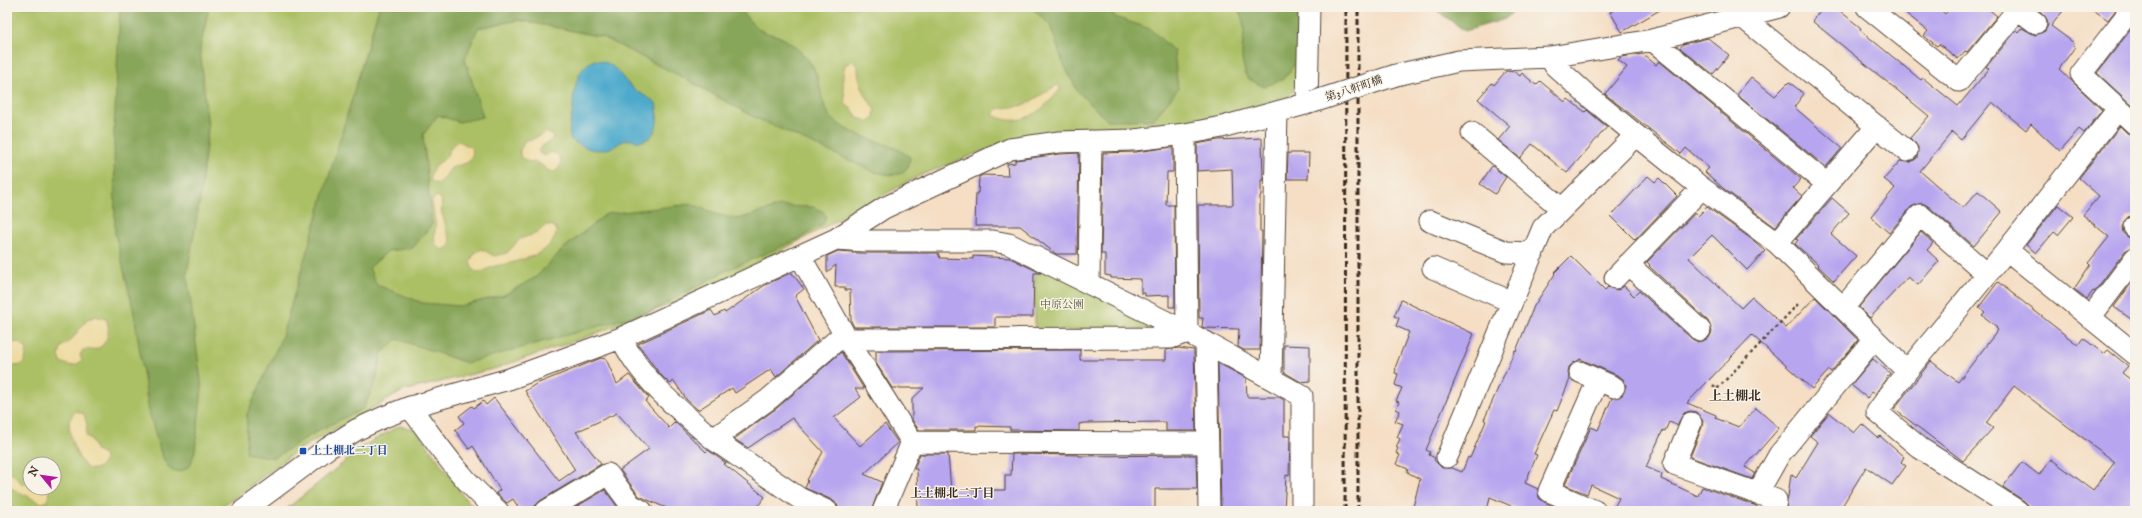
<svg xmlns="http://www.w3.org/2000/svg" width="2142" height="518" font-family="'IM FELL English','Noto Serif JP',serif">
<style>
.green{fill:#abc065;stroke:#737542;fill-rule:evenodd}
.forest{fill:#88a65a;stroke:#62683c}
.sand{fill:#eeda9e;stroke:#94825e}
.water{fill:#4eaacc;stroke:#446a75}
.building{fill:#b7a6ef}
.lines{fill:none;stroke-linecap:round;stroke-linejoin:round}
.minor-casing{stroke:#574537;stroke-width:23}
.path{stroke:#574537;stroke-width:2.5;stroke-dasharray:3 3;stroke-linecap:butt}
.minor{stroke:#fff;stroke-width:21}
.rail{stroke:#3b2a1e;stroke-width:3;stroke-dasharray:6 3;stroke-linecap:butt}
.minor-bridge-casing{stroke:#574537;stroke-width:23;stroke-linecap:butt}
.minor-bridge{stroke:#fff;stroke-width:21}
.transit-dot{fill:#1a4fb4;stroke:#f7f3e8;stroke-width:1.5}
.labels{text-anchor:middle;dominant-baseline:central;stroke-width:3;stroke-linejoin:round;paint-order:stroke}
.street-label{font-size:11px;fill:#3b2a1e;stroke:#f7f3e8}
.park-label{font-size:11px;fill:#5d5733;stroke:#f7f3e8}
.transit-label{font-size:11px;font-weight:bold;fill:#164399;stroke:#f7f3e8;text-anchor:start}
.neighbourhood-label{font-size:12px;font-weight:bold;fill:#3b2a1e;stroke:#f7f3e8}
.quarter-label{font-size:13px;font-weight:bold;fill:#3b2a1e;stroke:#f7f3e8}
</style>
<rect width="100%" height="100%" fill="#f7f3e8"/>
<filter id="ink" filterUnits="userSpaceOnUse"><feTurbulence type="fractalNoise" baseFrequency=".025" numOctaves="2"/><feDisplacementMap in="SourceGraphic" scale="8" xChannelSelector="R" yChannelSelector="G"/><feConvolveMatrix kernelMatrix="1 2 1 2 8 2 1 2 1" color-interpolation-filters="sRGB"/></filter>
<filter id="wash" filterUnits="userSpaceOnUse"><feTurbulence type="fractalNoise" baseFrequency=".012" numOctaves="4" result="noise"/><feDisplacementMap in="SourceGraphic" scale="16" xChannelSelector="R" yChannelSelector="G"/><feGaussianBlur stdDeviation="0.9" result="paint"/><feColorMatrix in="noise" values="0 0 0 0 0 0 0 0 0 0 0 0 0 0 0 0 0 1.4 0 .05"/><feComposite in="paint" operator="in"/></filter>
<g filter="url(#wash)">
<rect width="100%" height="100%" fill="#f5dec4"/>
<path class="green" d="M7,7H1300V82L1285,101L1149,131L1074,128L1008,141L919,176L760,262L672,304L589,336L497,368L403,391L298,450L233,499L213,511H7ZM30,464H54V488H30Z
M1035,262L1157,329L1035,331Z
M399,426L416,429L467,501L479,511H284L365,445Z"/>
<path class="forest" d="M120,7H209L200,49L208,129L199,205L187,274L202,389L195,451L190,466L180,472L171,470L162,457L149,412L134,313L115,233L114,133Z
M379,7H740C746,17 752,25 762,31C768,34 774,34 780,37C790,41 803,54 810,62C824,81 817,107 836,122C859,141 889,140 910,157C907,180 892,175 874,172L754,117L684,78L602,37L519,20L478,28L465,59L483,117L459,122L438,115L423,135L432,224L413,248L388,251L369,268L377,285L423,303L460,306L504,295L536,277L564,248L606,214L691,204L719,215L738,219L780,206L813,207L822,211L826,216L824,223L799,239L725,271L652,311L467,363L397,339L382,353L376,381L363,409L319,430L274,458L246,453L247,414L281,339Z
M1031,7H1108L1115,17L1150,29L1174,51L1178,89L1153,120H1107L1078,92L1063,63L1050,25Z
M1236,7H1300V58L1283,79L1264,87L1247,78C1245,72 1243,65 1242,59C1241,40 1250,26 1236,7Z
M1432,7H1519L1505,19L1465,31Z"/>
<path class="sand" d="M852,61L858,67C858,84 866,96 875,110L874,117L869,121L858,118L853,110L845,104C845,90 840,79 845,65Z
M1057,85L1061,88C1044,110 1021,130 993,115L997,109L1025,105Z
M546,132L552,135L553,138C549,143 543,144 539,149V153L545,156L551,152L557,154C563,162 562,167 554,172C547,171 546,168 540,164C532,160 528,165 520,156V150L526,139L531,140Z
M459,141L472,148L473,153L469,162L451,168L443,180L437,184L432,182L430,177C433,162 441,165 447,155C451,148 451,144 459,141Z
M436,196L441,198C443,204 440,209 442,214C444,219 445,223 446,229C448,237 457,243 443,250C429,244 437,232 435,221C434,214 433,208 432,201Z
M546,225L554,226L557,231C552,253 528,258 507,264C502,265 496,265 492,267C486,269 484,272 477,273L472,268L470,261L475,253L482,249L494,256L507,253L520,239L537,233Z
M95,316L106,319C111,329 108,345 96,349C92,351 87,349 83,350L80,355L82,360C75,368 69,366 61,362L59,356L61,347L71,340L87,320Z
M18,342L27,349L25,361L21,365L7,367V352L12,343Z
M75,411L84,414L87,425L86,436L91,439L96,451L104,455L105,460C100,468 97,470 88,469C76,457 69,439 69,421Z
M7,472L14,475L23,485L30,482V488H47L50,494L46,502L41,503L7,486Z"/>
<path class="water" d="M595,60C618,63 617,75 632,87C638,93 648,97 656,103C659,116 659,138 641,141C636,142 631,139 626,140C622,141 618,144 615,146C598,154 587,149 571,140C568,130 570,125 572,115C574,95 574,68 595,60Z"/>
<g id="blocks">
<path class="building" d="M1619,7H1665L1622,32L1610,12Z
M1823,7H1835L1861,28L1860,30L1921,80L1923,78L1958,106L1989,69L1986,67L2016,31L2018,33L2022,28L2035,35L2045,31L2048,25L2047,19L2038,9L2039,7H2066L2051,26L2074,43L2073,45L2075,47L2059,69L2102,110L2084,133L2079,129L2060,151L2031,124L2026,130L1992,102L1961,140L1952,132L1920,171L1963,208L1978,191L2002,212L1987,230L1974,246L1928,206L1922,203L1911,207L1889,233L1871,217L1895,188L1884,179L1900,161L1911,162L1917,158L1918,147L1910,138L1929,116L1812,21Z
M1898,7H1937L1945,14L1951,7H1986L1997,16L1967,52L1965,51L1958,59L1939,44L1937,46L1924,36L1928,31Z
M2089,7H2118L2108,20Z
M2135,24V108L2097,73Z
M1708,38L1729,55L1713,74L1680,48L1683,44Z
M1643,54L1656,65L1659,61L1801,179L1793,188L1802,196L1775,227L1724,189L1705,172L1709,168L1686,148L1681,154L1605,94L1627,67L1618,60L1621,57Z
M1506,71L1515,72L1520,76L1522,73L1536,85L1540,81L1565,102L1568,99L1585,112L1587,110L1607,127L1567,173L1532,144L1520,158L1498,140L1510,126L1478,99L1492,83L1494,85Z
M1751,77L1775,96L1789,82L1804,94L1794,107L1842,148L1826,167L1737,95Z
M2120,126L2127,133L2135,136V215L2128,217L2122,227L2123,233L2128,237L2135,239V246L2125,251L2094,292L2093,291L2087,299L2074,289L2090,265L2088,263L2109,237L2083,215L2099,196L2079,178Z
M1262,138L1263,180H1261V195L1260,196V231H1262L1260,350H1244L1238,347L1239,329L1205,328L1202,327L1203,318H1199L1198,205H1233L1232,169L1197,171V144L1218,140Z
M1173,147V172H1167L1166,205H1174L1175,307H1169V295L1145,296V293H1141V279L1111,278V276L1105,275V254H1101L1103,153L1135,152Z
M1079,153L1077,254H1056L1020,226H975L976,193H978L979,177L983,175L1008,176L1007,164L1015,163V160L1060,154Z
M1288,153H1309L1308,179H1287Z
M1492,166L1506,177L1495,194L1480,184Z
M1648,176L1655,182L1659,178L1677,196L1635,240L1611,216Z
M1832,198L1849,213L1831,234L1856,256L1834,281L1818,266L1819,265L1795,244L1798,240L1796,239Z
M2058,205L2073,217L2058,235L2054,232L2036,253L2026,245Z
M1707,207L1754,241L1765,251L1747,270L1712,235L1689,258L1741,308L1752,297L1786,328L1815,297L1858,340L1831,372L1829,370L1812,389L1752,335L1687,403L1716,415L1715,418L1739,427L1756,408L1779,428L1745,467L1755,473L1752,479L1690,457L1702,427L1703,421L1696,412L1690,411L1684,413L1677,425L1669,422L1665,431L1663,430L1646,467L1662,474L1661,479L1698,496L1702,487L1757,506L1755,511H1612L1619,498L1591,485L1587,494L1565,485L1591,427L1598,430L1612,398L1621,396L1626,386L1624,380L1619,376L1580,359L1569,367L1568,373L1570,379L1557,411L1554,410L1534,454L1537,455L1525,483L1538,489L1539,498L1544,502L1565,511H1523L1490,497L1487,511H1412L1420,479L1407,472L1408,469L1396,464L1400,455L1396,453L1398,448L1396,447L1400,439L1397,437L1403,424L1395,421L1400,411L1396,409L1399,402L1396,401L1402,388L1395,385L1398,374L1395,373L1396,369L1395,368L1409,332L1396,326L1399,318L1394,316L1401,300L1474,334L1426,450L1430,452L1429,455L1435,458L1434,460L1442,468H1452L1462,472L1468,457L1470,458L1486,421L1484,420L1515,350L1516,351L1534,306L1555,274L1554,273L1571,256L1605,290L1608,287L1618,290L1624,286L1634,296L1639,291L1692,339L1698,342L1709,338L1712,332L1708,321L1649,266L1650,265L1647,262L1695,213L1698,216Z
M1921,232L1933,243L1927,250L1939,261L1918,285L1908,277L1870,318L1859,307Z
M838,251L853,252L852,253H938L940,258L973,259V256L1010,258L1041,273H1034L1033,317H995V327H854L851,321L850,290H845V287H835L836,265L827,272V256Z
M790,273H792L804,289L795,296L818,340L776,377L771,369L735,393L732,388L698,410L686,399L674,381L670,384L659,373L638,344L711,310L715,316L724,311L725,313L765,285Z
M2135,278V322L2114,307Z
M1998,282L2078,345L2083,338L2104,354L2108,350L2128,366L2122,373L2135,383V511H2034L2024,501L2003,487L2022,462L2039,475L2051,459L2093,490L2115,462L2014,386L1986,423L1993,428L1963,461L1894,409L1931,361L1958,382L1998,330L1996,328L1997,327L1982,315L1985,312L1979,307Z
M1284,345L1310,346V381L1301,382L1284,372Z
M1178,348L1194,350L1196,431H1166V422L1084,423L1079,424V431L1010,430V427L976,426V430H919L912,420V399L924,388H892L876,363V351L1080,350V360H1166V350Z
M841,352L864,389H855L861,397L834,418L860,446L885,424L898,443L864,474L882,482L871,511H839L837,504L832,500L805,488L808,481L807,480L823,452L792,418L748,448L734,439L777,408Z
M601,358L606,359L617,384L629,375L649,398L645,401L669,428L675,422L706,452L708,450L726,463L724,464L765,497L754,511H673L639,496L620,470L649,449L617,413L576,432L601,464L540,501L535,506L534,511H521L513,499L507,503L496,493L500,490L473,446L469,449L455,430L464,423L459,416L472,406L474,408L483,401L486,405L494,398L559,481L575,470L525,391L536,384Z
M1873,359L1890,373L1875,394L1872,392L1867,398L1851,385Z
M1218,363L1246,378L1247,397H1279L1284,400V436H1290L1289,476L1286,475L1284,511H1221Z
M1829,413L1854,433L1862,424L1878,438L1880,436L1904,457L1901,462L1906,466L1892,485L1866,467L1839,511H1786L1791,474L1796,478L1818,442L1810,436Z
M920,454H948L951,490H1005V475H1011L1012,454L1079,455V456L1196,455L1197,489H1155V511H918L917,469H914Z
M605,490L619,509L616,511H569Z"/>
</g>
</g>
<g filter="url(#ink)">
<use href="#blocks" fill-opacity="0" stroke="#574537" stroke-width="1"/>
<g class="lines">
<defs>
<path id="minor" d="M1867,7L1959,81L2018,9
M2015,7L2036,23
M2133,7L2081,74L2135,124
M1741,16L1907,151
M1652,40L1827,184
M1550,57L1555,66L1586,94L1636,135L1702,188L1777,243L1907,371
M1396,75L1459,61L1550,57L1652,40L1779,7
M1307,104L1309,7
M1472,133L1562,209
M1430,221L1506,252L1533,253
M2134,227H2135
M836,239L864,241H993L1009,244L1187,332L1302,396V511
M1777,243L1877,126
M2007,250L2118,109
M800,256L847,339L912,442
M1628,264L1700,330
M1433,268L1512,302
M1615,278L1702,188
M1089,282L1091,141
M1843,308L1920,215L1987,274
M2090,318L2135,258
M621,338C642,381 677,408 713,439L769,399L837,340L847,339L1171,338L1187,332L1185,134
M1206,342L1209,511
M1580,372L1614,387
M1271,378L1277,112
M410,407C437,444 463,482 498,511
M1691,423L1674,464L1776,500L1774,511
M713,439L799,498L827,511
M912,442L1208,443
M1447,457L1543,228L1636,135
M1757,494L1779,455L1873,340
M243,511L328,448L356,430L384,417L410,407L509,379L621,338L836,239L884,208L1010,149L1059,142L1134,140L1185,134L1222,127L1313,102
M546,511L608,474L631,505L642,511
M883,511L912,442
M1595,511L1549,491L1598,380
M2018,511L1920,448L1877,412L1907,371L2007,250L2135,354"/>
</defs>
<use href="#minor" class="minor-casing"/>
<path class="path" d="M1713,385L1717,389L1798,304"/>
<use href="#minor" class="minor"/>
<path class="rail" d="M1345,511L1346,7
M1358,511V7"/>
<defs>
<path id="minor-bridge" d="M1313,102L1396,75"/>
</defs>
<use href="#minor-bridge" class="minor-bridge-casing"/>
<use href="#minor-bridge" class="minor-bridge"/>
</g>
</g>
<rect class="transit-dot" x="299" y="447" width="8" height="8" rx="2"/>
<g class="labels">
<g class="street-label">
<text transform="translate(1354 89) rotate(-18)">第3八軒町橋</text>
</g>
<g class="park-label">
<text x="1062" y="305">中原公園</text>
</g>
<g class="transit-label">
<text x="311" y="451">上土棚北二丁目</text>
</g>
<g class="neighbourhood-label">
<text x="952" y="493">上土棚北二丁目</text>
</g>
<g class="quarter-label">
<text x="1735" y="396">上土棚北</text>
</g>
</g>
<rect width="2142" height="518" fill="none" stroke="#f7f3e8" stroke-width="24"/>
<g transform="translate(42 476) rotate(299)"><circle r="19" fill="#f7f3e8" stroke="#aca397"/>
<path d="M0-3L7 15L0 10L-7 15Z" fill="#b5179e"/>
<text y="-6" font-size="11" font-weight="bold" text-anchor="middle" fill="#3b2a1e">N</text>
</g>
</svg>
